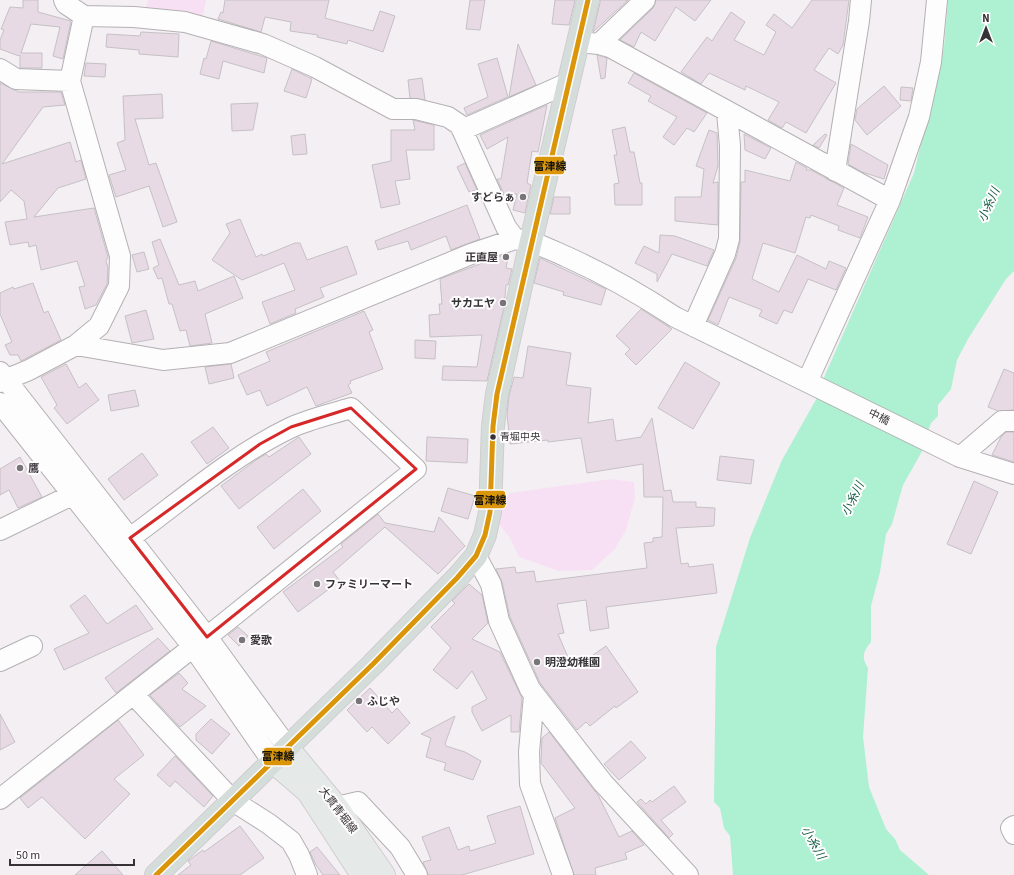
<svg xmlns="http://www.w3.org/2000/svg" width="1014" height="875" font-family="'Source Sans 3','Noto Sans JP',sans-serif">
<style>
.green{fill:#f8e0f4}
.water{fill:#adf0d2}
.building{fill:#e7dae5;stroke:#c5c1c4}
.lines{fill:none;stroke-linecap:round;stroke-linejoin:round}
.minor-casing{stroke:#b4b0b3;stroke-width:22}
.major-casing{stroke:#cfcdcf;stroke-width:24}
.highway-casing{stroke:#cfcdcf;stroke-width:24}
.minor{stroke:#fdfdfd;stroke-width:20}
.major{stroke:#e5eae8;stroke-width:22}
.highway{stroke:#d5ddda;stroke-width:22}
.bus-1-casing{stroke:#fffdfe;stroke-width:8}
.bus-1{stroke:#da9508;stroke-width:5}
.marked{fill:none;stroke:#d62828;stroke-width:3;stroke-linejoin:round}
.poi-dot{fill:#787578;stroke:#fffdfe;stroke-width:1.5}
.bus-dot{fill:#363336;stroke:#fffdfe;stroke-width:1.5}
.labels{text-anchor:middle;dominant-baseline:central;stroke-width:4;stroke-linejoin:round;paint-order:stroke}
.bus-label{font-size:10px;fill:#363336;stroke:#fffdfe;text-anchor:start}
.poi-label{font-size:11px;font-weight:bold;fill:#363336;stroke:#fffdfe;text-anchor:start}
.street-label{font-size:11px;fill:#363336;stroke:#fffdfe}
.water-label{font-size:12px;font-style:italic;fill:#115e43;stroke:#fffdfe}
.line-badge{stroke:#fffdfe;stroke-width:1.5}
.pale-badge-label{font-size:11px;text-anchor:middle;font-weight:bold;fill:#111}
</style>
<rect width="100%" height="100%" fill="#f4eff3"/>
<path class="green" d="M148,0H206L202,20L145,10Z
M611,479L634,482L635,498L626,530L615,549L592,570L559,571L519,557L510,538L499,524L504,501L510,493Z"/>
<path class="water" d="M948,0H1014V271L1006,279L968,339L957,360L951,389L938,405V416L931,423L927,434L822,382L914,173L944,47Z
M818,396L925,446L903,485L892,524L886,534L880,572L871,606V642C863,652 861,657 868,668L863,737L869,787L886,829L895,839L900,850L929,875H733L730,836L724,828L720,808L714,802L716,647L750,538L782,460Z"/>
<path class="building" d="M23,0H38V12L71,21L63,59L53,56L60,27L31,24L21,53H42V68H20V55L19,56L0,49V40L4,30L1,29L10,7L23,8Z
M225,0H329L325,18L373,31L380,11L395,16L383,52L348,40L347,44L317,37L318,35L290,31L291,22L265,17L261,32L218,19L221,12L223,13Z
M470,0H485L480,30L466,29Z
M555,0H575L569,25L552,24Z
M600,0H628L593,32L600,3Z
M656,0H711L695,21L676,7L655,41L641,32L634,47L620,40L653,8Z
M812,0H849L843,45L838,54L829,48L814,70L836,83L806,133L786,122L782,128L768,120L779,102L746,86L745,90L709,73L701,84L681,72L707,37L712,41L731,12L745,22L734,40L764,55L776,32L766,25L774,14L792,28Z
M141,32L179,34L178,57L139,54V50L106,47L107,34L140,36Z
M211,41L267,58L264,73L223,61L219,79L200,74L204,58L206,59Z
M518,44L536,85L509,97Z
M597,55L607,58L605,78L601,79Z
M497,58L508,97L467,115L464,108L488,97L478,64Z
M86,63L106,64L105,77L84,76Z
M292,69L312,79L306,98L284,91Z
M634,73L707,113L694,132L687,128L674,145L663,137L677,117L648,101L651,96L628,83Z
M422,78L425,100L410,98L408,80Z
M0,83L19,92H61L65,105L43,107L2,164L70,142L76,162L81,160L86,179L58,188L34,217L94,208L108,257L106,261L108,268L107,284L96,305L85,309L79,287L85,286L77,261L41,270L36,245L29,247L28,242L10,245L5,222L27,219L24,201L11,190L0,202Z
M884,86L901,106L867,135L855,120L857,109Z
M901,87L913,88L911,101L900,100Z
M162,94L163,118L135,119L149,165L156,163L177,222L163,227L149,186L116,197L109,175L126,170L117,143L125,140L123,96Z
M258,103L253,130L232,131L231,104Z
M547,105L538,152L532,151L527,183L531,185L525,213L513,210L517,194H504L497,179H501L508,137L487,149L480,135Z
M413,120L434,125V150H406L410,179L395,181L400,204L381,208L372,165L391,161V130H415Z
M625,127L630,152H634L640,183H642V205H615L614,184L619,183L614,155H617L612,130Z
M709,130L717,133L718,166L713,183L718,182V225L675,221V197H701L704,169L696,166Z
M305,134L307,154L293,155L291,136Z
M744,134L771,148L765,159L745,150Z
M825,134L827,135L819,148L813,145Z
M851,144L888,165L884,179L862,172L848,164Z
M796,162L807,168L806,170H811L844,188L837,205L868,217L860,238L838,230L839,226L811,215L810,218L806,217L795,253L763,243L752,279L779,292L797,255L826,269L829,261L846,268L836,290L808,279L792,313L784,310L777,324L759,316L762,310L729,297L718,325L708,320L736,258L740,242L741,182H745V170L790,181Z
M465,163L477,190L469,192L457,167Z
M554,197H570V214H550Z
M467,205L480,239L451,250L446,236L411,250L408,241L378,250L375,241Z
M240,219L256,257L262,254L263,256L295,243H300L307,260L347,246L357,274L320,288L324,297L295,309L296,313L270,324L262,302L295,290L284,263L242,280L212,260L230,233L226,224Z
M660,235L675,236L714,250L707,266L672,254L657,282V274L635,263L644,246L659,253Z
M160,239L179,285L195,281L198,291L234,276L243,298L205,314L212,343L190,346L186,330L180,331L172,304H169L162,278L158,279L153,268L159,265L152,242Z
M144,252L149,269L137,272L132,255Z
M509,253L506,268L512,269L508,285H506L504,307L487,381L442,380L443,366L477,367L482,335L430,337L429,315L440,314L439,304H442L440,279Z
M540,258L606,289L601,305L563,295L564,292L534,283Z
M33,283L44,313L48,311L61,340L21,361L18,355H10L5,345L12,342L0,314V293L13,287L14,289Z
M641,309L672,329L636,365L625,354L630,349L616,336Z
M146,310L154,339L132,343L125,316Z
M364,311L373,330L369,332L383,369L350,381L351,383L348,385L352,393L316,406L307,387L267,406L260,390L247,395L238,375L270,361L266,352Z
M415,340L436,341L435,359L415,358Z
M528,346L571,353L566,385L591,388L588,423L613,419L616,441L641,437L652,418L664,491L671,490L673,502H696V507L715,508L714,526L676,528L681,564L688,563L689,567L713,564L717,593L606,607L609,628L590,631L586,600L557,604L564,633L558,634L573,669L606,646L638,692L616,708L615,706L590,726L586,722L577,730L540,683L510,617L502,582L496,569L515,567L516,573L534,571L536,582L647,568L644,543L653,542V538L662,537L663,497H644L643,464L587,473L581,438L548,442V440L510,444L507,414L509,396L514,377L523,378Z
M685,362L720,383L693,429L658,408Z
M66,364L79,388L86,383L99,400L67,424L54,408L57,405L41,377Z
M231,364L234,378L209,384L205,367Z
M1004,369L1014,373V410L998,411L988,407Z
M135,390L139,406L111,411L108,395Z
M213,427L229,448L207,464L191,442Z
M1006,432H1014V462L992,455L1001,437Z
M299,437L311,454L239,509L221,486L256,460L266,454L269,457Z
M427,437L468,439L467,463L426,461Z
M142,453L158,475L124,500L108,479Z
M720,456L754,460L751,484L717,480Z
M20,457L42,497L18,508L9,490L0,495V469Z
M974,481L998,492L971,554L947,544Z
M448,488L475,496L468,519L441,511Z
M303,489L321,511L274,549L257,527Z
M378,514L385,523L434,532L439,517L465,546L438,574L385,527L333,572L340,581L298,612L283,592L343,547L341,544Z
M469,584L482,595L488,623L472,639L500,652L522,698L519,732H511V715L482,731L472,712V707L487,699L472,671L457,689L433,670L451,648L431,627L455,603L452,601Z
M85,595L107,624L136,605L153,629L64,670L54,649L89,633L70,606Z
M238,627L248,636L239,646L228,635Z
M158,638L170,651L116,693L105,678Z
M179,673L188,683L182,689L206,706L180,727L150,695Z
M370,688L392,713L397,708L410,723L388,744L372,727L367,732L347,710Z
M0,714L15,742L0,750Z
M455,716L445,744L446,746L465,752L481,761L473,780L444,770L446,763L426,757L431,738L421,734Z
M211,719L230,734L212,754L196,740V734Z
M118,720L144,755L114,779L130,794L85,839L42,797L28,808L20,798Z
M549,732L598,795L619,837L632,831L644,845L625,853L627,859L595,868L596,875H574L555,818L575,808L541,763L542,738Z
M631,741L646,758L619,780L604,764Z
M175,756L213,796L204,807L175,781L170,787L157,775Z
M674,786L686,802L661,820L673,834L669,838L637,802L641,799L646,804L650,800L652,802Z
M520,806L534,854L462,875H428L423,862L431,860L422,837L449,827L458,850L469,846L470,851L496,843L487,816Z
M240,826L264,858L240,875H178L191,865L188,861L192,858L203,850L204,852Z
M317,847L340,875H323L316,865L310,852Z
M102,851L123,875H75Z"/>
<g class="lines">
<defs>
<path id="minor" d="M64,0L66,4L84,16L134,17L185,22L263,44L315,67L393,109H416L448,117L460,125L506,227L515,239C534,241 549,249 567,257C605,274 640,294 675,317L960,457L1014,474
M589,43L599,44L645,0
M599,44L610,47L890,200
M0,69L16,79L70,81
M462,130L568,83
M835,171L859,21L861,0
M693,326L725,254L729,239L730,146L727,112
M76,345L163,360L230,353L471,254L515,239
M0,372L207,637L288,748
M0,382L29,370L76,345L99,326L119,286L120,256L70,81L84,16
M807,382L890,200L919,117L931,62L937,0
M0,403L193,647L272,761
M960,457L1002,421H1014
M0,530L72,495
M130,538C182,500 232,456 290,428C309,419 332,414 351,408L416,469L207,637
M476,556L491,584L499,621L530,689L603,783L688,875
M0,661L32,646
M133,694L233,801L269,824L291,841L299,855L307,875
M534,695L529,752L530,784L563,875
M0,799L193,647
M337,807L358,802L400,847L417,875
M1014,826L1011,828L1014,834"/>
<path id="major" d="M288,748L337,807L384,875
M272,761L308,792L362,875"/>
<path id="highway" d="M156,875L373,664L457,578L476,556L485,535L490,512L493,426L497,394L531,241L588,0"/>
</defs>
<use href="#minor" class="minor-casing"/>
<use href="#major" class="major-casing"/>
<use href="#highway" class="highway-casing"/>
<use href="#minor" class="minor"/>
<use href="#major" class="major"/>
<use href="#highway" class="highway"/>
<defs>
<path id="bus-1" d="M156,875L373,664L457,578L476,556L485,535L490,512L493,426L497,394L588,0"/>
</defs>
<use href="#bus-1" class="bus-1-casing"/>
<use href="#bus-1" class="bus-1"/>
</g>
<path class="marked" d="M351,408L416,469L207,637L130,538L260,444L291,427Z"/>
<g class="poi-dot">
<circle cx="523" cy="197" r="4"/>
<circle cx="506" cy="257" r="4"/>
<circle cx="503" cy="303" r="4"/>
<circle cx="20" cy="468" r="4"/>
<circle cx="317" cy="584" r="4"/>
<circle cx="242" cy="640" r="4"/>
<circle cx="537" cy="662" r="4"/>
<circle cx="359" cy="701" r="4"/>
</g>
<circle class="bus-dot" cx="493" cy="437" r="3.5"/>
<g class="labels">
<g class="bus-label">
<text x="500" y="437">青堀中央</text>
</g>
<g class="poi-label">
<text x="515" y="197" text-anchor="end">すどらぁ</text>
<text x="498" y="257" text-anchor="end">正直屋</text>
<text x="495" y="303" text-anchor="end">サカエヤ</text>
<text x="28" y="468">鷹</text>
<text x="325" y="584">ファミリーマート</text>
<text x="250" y="640">愛歌</text>
<text x="545" y="662">明澄幼稚園</text>
<text x="367" y="701">ふじや</text>
</g>
<g class="street-label">
<text transform="translate(879 417) rotate(26)">中橋</text>
<text transform="translate(338 810) rotate(53)">大貫青堀線</text>
</g>
<g class="water-label">
<text transform="translate(989 205) rotate(-66)">小糸川</text>
<text transform="translate(853 499) rotate(-64)">小糸川</text>
<text transform="translate(813 843) rotate(60)">小糸川</text>
</g>
</g>
<g class="line-badge">
<rect x="534" y="156" width="31" height="19" rx="4" fill="#da9508"/>
<rect x="475" y="490" width="31" height="19" rx="4" fill="#da9508"/>
<rect x="263" y="747" width="30" height="19" rx="4" fill="#da9508"/>
</g>
<g class="pale-badge-label">
<text x="550" y="170">富津線</text>
<text x="490" y="504">富津線</text>
<text x="278" y="760">富津線</text>
</g>
<g transform="translate(986 28)" stroke="#fffdfe" stroke-width="3" paint-order="stroke">
<path d="M0-3L7 15L0 10L-7 15Z" fill="#363336"/>
<text y="-6" font-size="11" font-weight="bold" text-anchor="middle" fill="#363336">N</text>
</g>
<path d="M10 859v6h124v-6" fill="none" stroke="#363336" stroke-width="2"/>
<text x="16" y="859" font-size="12" fill="#363336" stroke="#fffdfe" stroke-width="3" paint-order="stroke">50 m</text>
</svg>
